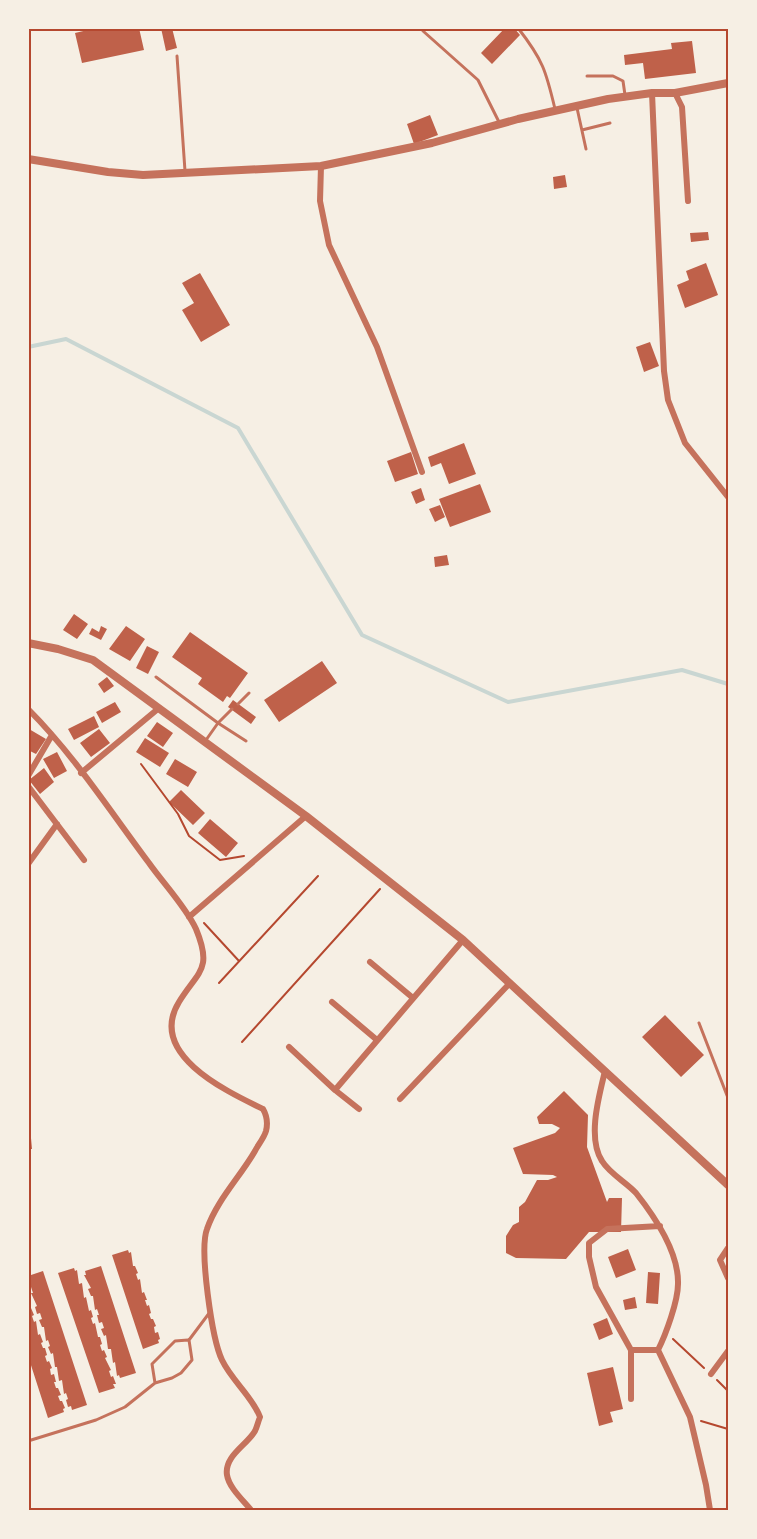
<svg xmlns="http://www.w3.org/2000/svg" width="757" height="1539" font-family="Signika,sans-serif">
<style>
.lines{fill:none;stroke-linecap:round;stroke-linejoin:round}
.stream{stroke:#c9d6d2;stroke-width:4}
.building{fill:#bf614a}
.path{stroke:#b5482f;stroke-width:2}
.service{stroke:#c5725c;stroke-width:3}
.minor{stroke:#c5725c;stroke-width:6}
.tertiary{stroke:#c5725c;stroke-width:8}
.neatline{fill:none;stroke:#b5482f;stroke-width:2}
</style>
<rect width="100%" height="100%" fill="#f6efe4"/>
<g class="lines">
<path class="stream" d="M28,347L66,339L238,428L362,635L508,702L682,670L728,684"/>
</g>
<path class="building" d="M96,28H139L144,50L82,63L75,33Z
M161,28H172L177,48L166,51Z
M505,28H514L520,35L492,64L481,53Z
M692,41L696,73L645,79L643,63L625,65L624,55L672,49L671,43Z
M430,115L438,135L414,144L407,124Z
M565,175L567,187L554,189L553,177Z
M708,232L709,240L691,242L690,233Z
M706,263L718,295L685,308L677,285L689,280L686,271Z
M200,273L230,325L201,342L182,310L194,303L182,283Z
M650,342L659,366L644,372L636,347Z
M464,443L476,474L449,484L441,463L431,467L428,457Z
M411,452L418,474L395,482L387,461Z
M480,484L491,512L450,527L439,499Z
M421,488L425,500L416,504L411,492Z
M440,505L445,517L435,522L429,509Z
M447,555L449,565L435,567L434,557Z
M74,614L88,624L77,639L63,630Z
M101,626L107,629L101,640L89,634L92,628L99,632Z
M126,626L145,639L130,661L109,649Z
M190,632L248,673L230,698L227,696L223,702L198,684L202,678L172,657Z
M147,646L159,652L148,674L136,668Z
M322,661L337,683L279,722L264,700Z
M107,677L114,686L104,693L98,684Z
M233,700L256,717L251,724L228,707Z
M115,702L121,712L102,723L96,712Z
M94,716L99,727L74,740L68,729Z
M157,722L173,733L163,747L147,736Z
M29,729L46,739L36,754L28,750Z
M99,729L110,743L91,757L80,743Z
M145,738L169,753L160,767L136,752Z
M57,752L67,771L54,778L43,759Z
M175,759L197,772L188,787L166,774Z
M44,768L54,782L40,794L29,780Z
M181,790L205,813L193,825L169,802Z
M210,819L238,843L226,857L198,833Z
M665,1015L704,1055L681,1077L642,1037Z
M564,1091L588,1115L587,1147L607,1202L609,1198H622L621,1232H589L566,1259L516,1258L506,1253V1236L513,1225L519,1222V1207L525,1202L537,1180H548L557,1177L553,1175L523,1174L513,1148L555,1133L560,1128L552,1124H539L537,1117Z
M28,1127H30L32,1149H28Z
M628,1249L636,1270L616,1278L608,1257Z
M128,1250L129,1253L131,1252L133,1266H135L138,1273L136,1274L138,1280L140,1279L142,1293L144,1292L147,1300H145L147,1306L149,1305L151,1313L149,1314L151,1319H153L156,1326L154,1327L155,1333L158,1332L160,1339L158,1340L159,1343L143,1349L112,1255Z
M101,1266L136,1373L120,1378L119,1375L117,1376L115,1362L113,1363L111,1349H108L106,1335L104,1336L101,1329L104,1328L102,1322L99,1323L97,1315H99L97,1309L95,1310L93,1296H91L88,1289L91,1288L84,1275H86L85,1271Z
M74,1268L75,1271L77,1270L79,1284L82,1283L84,1298L86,1297L89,1311L91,1310L93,1317L91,1318L93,1324L95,1323L98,1337H100L102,1344L100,1345L102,1351L104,1350L107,1357L105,1358L111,1370L109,1371L111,1377L113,1376L116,1384H113L115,1388L99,1393L58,1273Z
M43,1271L87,1405L72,1410L71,1406L68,1407L66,1400L68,1399L66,1393L64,1394L62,1380L59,1381L57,1367H55L53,1353L51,1354L48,1347L50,1346L48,1340L46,1341L44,1327H42L39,1320L42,1319L40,1313L37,1314L35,1307L37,1306L31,1293H33L31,1287L29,1288L28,1286V1276Z
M648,1272L660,1273L658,1304L646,1303Z
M635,1297L637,1308L625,1310L623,1300Z
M31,1308L34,1315L32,1316L34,1322L36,1321L38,1335L40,1334L43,1342L41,1343L43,1348H45L47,1355L45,1356L47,1362L49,1361L52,1368L50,1369L51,1375L54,1374L56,1382H54L56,1388H58L61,1395L58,1396L60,1401H62L65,1408L63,1409L64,1412L48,1418L29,1359L28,1309Z
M607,1318L613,1334L599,1340L593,1324Z
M613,1367L623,1409L610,1412L613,1422L599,1426L587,1373Z"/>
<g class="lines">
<path class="path" d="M141,764L178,814L189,836L220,860L244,856
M204,923L239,961
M219,983L318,876
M242,1042L380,889
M673,1339L704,1368
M717,1380L728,1391
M701,1421L728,1429"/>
<path class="service" d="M518,28C543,60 546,71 555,109
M423,31L478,80L499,122
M177,56L185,171
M587,76H613L623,81L625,95
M577,108L586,149
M582,130L610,123
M156,677L218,723L232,709
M238,704L249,693
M206,740L218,723L246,741
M699,1023L728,1098
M155,1383L152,1364L175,1341L188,1340
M28,1441L96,1420L125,1407L155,1383L172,1378L181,1373L192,1360L189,1340L210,1312"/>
<path class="minor" d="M652,93L664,371L668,400L685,443L728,497
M675,93L682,107L688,201
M321,166L320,201L329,245L377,347L422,472
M28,709C74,755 110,811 149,863C163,883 186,907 196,929C213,970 198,971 179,1002C147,1054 226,1091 263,1109C267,1116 268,1123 266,1131C264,1138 258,1145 255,1151C240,1177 217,1200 207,1229C199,1250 212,1339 222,1360C232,1381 252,1396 260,1417C258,1422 257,1427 255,1431C247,1445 224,1456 227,1475C229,1488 244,1501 251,1510
M81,773L159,708
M28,776L52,735
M28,786L84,860
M28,864L57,824
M189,917L306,816
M370,962L413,998
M332,1002L377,1040
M289,1047L335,1090L463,940
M605,1071C599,1096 587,1138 602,1161C610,1174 626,1182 636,1193C655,1217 679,1252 678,1284C678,1301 666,1334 658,1350L690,1417L706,1485L710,1510
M335,1090L359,1109
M400,1099L510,983
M728,1248L720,1260L728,1278
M631,1350H658
M711,1374L728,1351
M631,1399V1350L596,1287L589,1257V1243L607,1229L660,1226"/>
<path class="tertiary" d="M28,159L108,172L143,175L321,166L432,143L518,119L608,99L652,93H675L728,83
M28,643L58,649L93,660L306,816L463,940L728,1185"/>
</g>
<rect width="757" height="1539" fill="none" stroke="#f6efe4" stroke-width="60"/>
<rect x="30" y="30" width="697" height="1479" class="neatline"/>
</svg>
